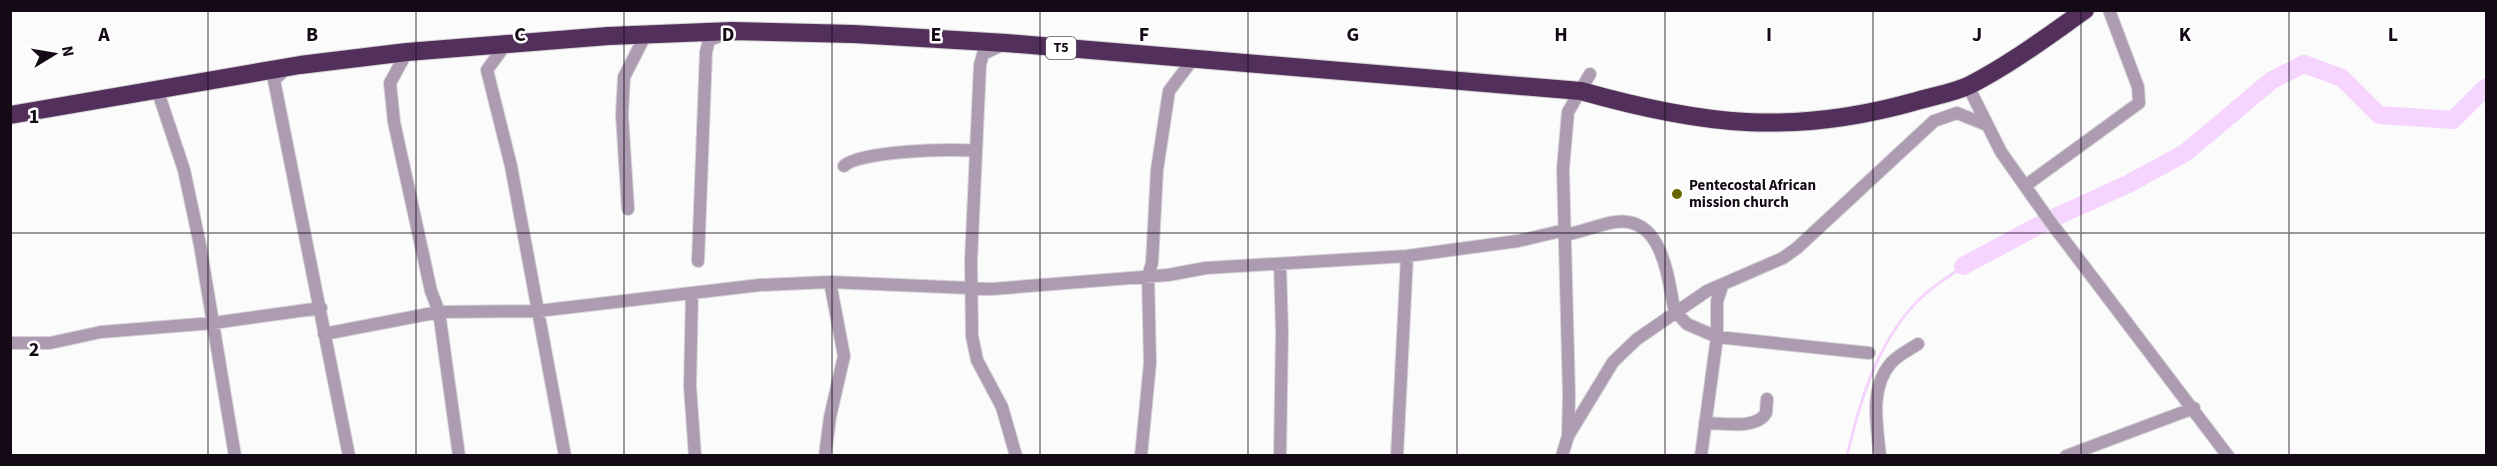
<svg xmlns="http://www.w3.org/2000/svg" width="2497" height="466" font-family="'Source Sans 3',sans-serif">
<style>
.lines{fill:none;stroke-linecap:round;stroke-linejoin:round}
.stream{stroke:#f5d4fe;stroke-width:3}
.river{stroke:#f5d4fe;stroke-width:18}
.minor-casing{stroke:#d6d4d6;stroke-width:14}
.highway-casing{stroke:#d6d4d6;stroke-width:20}
.minor{stroke:#ac9bb1;stroke-width:12}
.highway{stroke:#52305b;stroke-width:18}
.grid{fill:none;stroke:#130a15;stroke-width:1.5;stroke-opacity:0.55}
.poi-dot{fill:#686600;stroke:#fff;stroke-width:2}
.labels{text-anchor:middle;dominant-baseline:central;stroke-width:5;stroke-linejoin:round;paint-order:stroke}
.shield{fill:#fff;stroke:#5a545b;stroke-width:1.5}
.shield-label{font-size:14px;font-weight:bold;fill:#130a15}
.poi-label{font-size:15px;font-weight:bold;fill:#130a15;stroke:#fff;text-anchor:start}
.grid-label{font-size:20px;text-anchor:middle;font-weight:bold;fill:#130a15;stroke:#fff;stroke-width:5;stroke-linejoin:round;paint-order:stroke}
</style>
<rect width="100%" height="100%" fill="#fbfbfb"/>
<g class="lines">
<path class="stream" d="M1847,456C1860,399 1880,334 1925,294C1937,284 1951,275 1963,266"/>
<path class="river" d="M1963,266L2049,220L2128,184L2185,153L2272,80L2304,64L2342,78L2379,115L2453,120L2486,87"/>
<defs>
<path id="minor" d="M506,44L487,70L511,166L565,456
M1002,45L983,54L980,65L971,261L972,336L977,360L1002,407L1016,456
M407,52L390,83L394,122L431,291L439,312L459,456
M287,68L274,80L349,456
M1968,86L2001,152L2049,220L2228,456
M157,89L184,170L200,245L235,456
M844,166C859,151 953,148 976,151
M2025,186L2139,103L2138,87L2109,10
M628,209L622,115L624,77L646,34
M1565,235C1581,232 1601,224 1615,222C1664,215 1668,281 1675,313
M698,261L706,52L709,40L723,35
M692,293L690,386L695,456
M1676,312L1687,324L1717,337L1869,353
M324,334L439,312L538,311L760,285L830,282L992,289L1168,275L1206,268L1407,256L1518,241L1565,230
M10,343H50L101,332L213,323L321,308
M1705,423C1722,423 1756,430 1766,413L1767,399
M1568,436L1613,362L1637,339L1707,291L1783,258L1797,248L1934,121L1957,113L1987,125
M825,456L830,417L844,356L830,282
M1141,456L1150,363L1148,276L1152,263L1157,170L1169,91L1193,59
M1280,456L1282,331L1280,265
M1397,456L1407,256
M1562,456L1568,436L1569,395L1563,169L1568,112L1590,74
M1701,456L1717,337V301L1723,284
M1880,456C1877,426 1869,388 1891,363C1898,355 1909,350 1918,344
M2066,456L2194,408"/>
<path id="highway" d="M10,115L300,65L407,52L608,36L732,31L854,34L1006,43L1581,91C1701,125 1791,136 1913,102C1932,96 1954,93 1970,85C2011,64 2048,36 2085,10"/>
</defs>
<use href="#minor" class="minor-casing"/>
<use href="#highway" class="highway-casing"/>
<use href="#minor" class="minor"/>
<use href="#highway" class="highway"/>
</g>
<path class="grid" d="M208,10V456M416,10V456M624,10V456M832,10V456M1040,10V456M1248,10V456M1457,10V456M1665,10V456M1873,10V456M2081,10V456M2289,10V456M10,233H2486"/>
<circle class="poi-dot" cx="1677" cy="194" r="6"/>
<g class="labels">
<rect class="shield" x="1046" y="37" width="30" height="22" rx="4.5"/>
<g class="shield-label">
<text x="1061" y="48">T5</text>
</g>
<g class="poi-label">
<text x="1689" y="185">Pentecostal African<tspan x="1689" dy="17">mission church</tspan></text>
</g>
</g>
<g class="grid-label">
<text x="104" y="41">A</text>
<text x="312" y="41">B</text>
<text x="520" y="41">C</text>
<text x="728" y="41">D</text>
<text x="936" y="41">E</text>
<text x="1144" y="41">F</text>
<text x="1353" y="41">G</text>
<text x="1561" y="41">H</text>
<text x="1769" y="41">I</text>
<text x="1977" y="41">J</text>
<text x="2185" y="41">K</text>
<text x="2393" y="41">L</text>
<text x="34" y="123">1</text>
<text x="34" y="356">2</text>
</g>
<rect width="2497" height="466" fill="none" stroke="#130a15" stroke-width="24"/>
<g transform="translate(54 54) rotate(79)" stroke="#ffffff" stroke-width="4.5" paint-order="stroke">
<path d="M0-4.5L10 22L0 15L-10 22Z" fill="#130a15"/>
<text y="-9" font-size="16" font-weight="bold" text-anchor="middle" fill="#130a15">N</text>
</g>
</svg>
